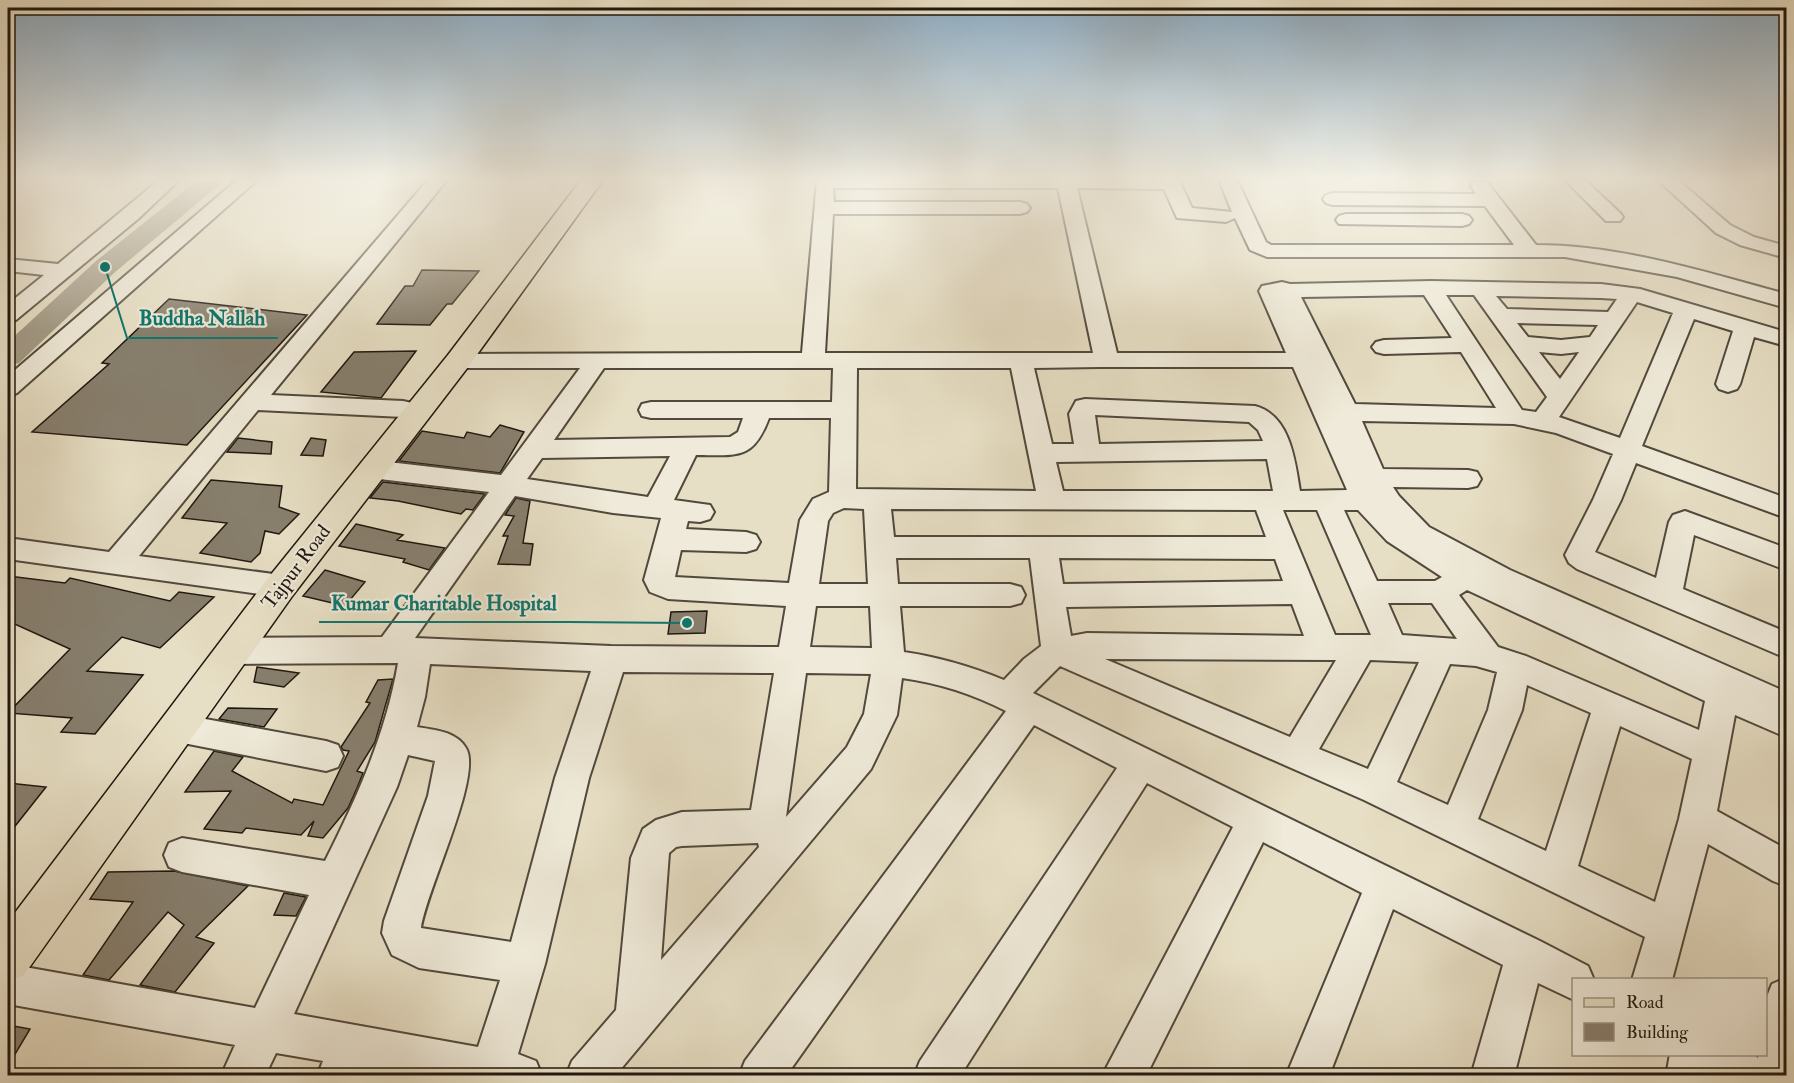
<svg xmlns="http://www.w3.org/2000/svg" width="1794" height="1083" font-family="'IM FELL Double Pica',serif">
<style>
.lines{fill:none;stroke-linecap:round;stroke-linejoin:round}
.river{fill:#a39b87;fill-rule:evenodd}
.building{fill:#877f6e;stroke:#1f170f;stroke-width:1.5}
.minor-casing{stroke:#51493c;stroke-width:4}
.major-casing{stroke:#1f170f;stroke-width:3}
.minor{fill:#efead9;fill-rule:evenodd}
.major{fill:#e7dfc5;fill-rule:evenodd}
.labels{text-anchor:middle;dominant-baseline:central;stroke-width:4.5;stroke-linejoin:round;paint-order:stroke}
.street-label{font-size:20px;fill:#1f170f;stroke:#efead9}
.leader{fill:none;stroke:#0f766e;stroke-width:2}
.callout-dot{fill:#0f766e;stroke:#efead9;stroke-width:2}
.callout-label{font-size:21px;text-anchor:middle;font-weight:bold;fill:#0f766e;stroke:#efead9;stroke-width:4.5;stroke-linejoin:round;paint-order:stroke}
</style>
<rect width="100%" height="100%" fill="#e7dfc5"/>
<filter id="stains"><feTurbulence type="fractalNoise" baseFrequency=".00333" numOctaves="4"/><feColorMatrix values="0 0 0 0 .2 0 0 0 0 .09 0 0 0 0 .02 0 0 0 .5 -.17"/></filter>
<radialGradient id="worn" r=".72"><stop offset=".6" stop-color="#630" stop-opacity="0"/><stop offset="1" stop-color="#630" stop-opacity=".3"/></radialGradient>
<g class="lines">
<path class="river" d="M198,180H225L114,273L19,363L8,366V342L96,261Z"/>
</g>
<path class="building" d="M422,270L479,271L452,304H447L430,325L377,324L405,286H413Z
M169,299L307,315L187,445L32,432L109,364L102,363Z
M416,351L381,398L321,392L354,352Z
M500,425L524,432L500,473L399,461L422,431L464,438L467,432L490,437Z
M238,438L272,442L271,454L227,452Z
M311,438L326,440L323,456L301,455Z
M211,480L282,486L279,507L299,514L279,534L265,531L260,553L251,562L200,553L227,523L182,518Z
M383,482L485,494L473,510L466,509L461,514L398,501L370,498Z
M516,498L530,501L523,543L533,544L530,565L498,564L508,536H503L514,516L505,515Z
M356,524L403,535L397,540L445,548L429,570L403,562L405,559L339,546Z
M325,570L365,582L345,606L303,596Z
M8,576L65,583L70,578L170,601L179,592L214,597L160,648L122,637L87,671L143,675L95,734L61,732L72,718L8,713L70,649L8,621Z
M707,611L705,633L668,634L671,612Z
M257,667L299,673L284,687L254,682Z
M393,679L375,742L357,771L363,773L357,788L348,808L323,838L308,836L314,821L301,835L246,828L242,833L204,829L231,791L185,792L214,751L243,757L232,771L292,803L294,799L323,805L349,751L343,750L341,747L370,703L366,702L378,680Z
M228,708L277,709L264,727L219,719Z
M8,783L46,787L8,835Z
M174,871L248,886L196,937L214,943L175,992L140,985L184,925L168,912L109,980L83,975L133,902L90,899L108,872Z
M284,893L306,897L296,916L274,915Z
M8,1025L30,1029L8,1066Z"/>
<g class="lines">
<defs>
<path id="minor" d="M159,180H179L138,219L16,320L8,322V304L44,275L8,271V259L58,264Z
M237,180H257L17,393L8,396V376Z
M428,180H447L271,395L403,401L412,403L415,409L412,415L403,417L258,410L139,556L281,575L291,578L296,586L291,594L281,597L8,559V538L109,552Z
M817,180H1179L1192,208L1232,212L1219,180H1237L1266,242L1271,245H1514L1485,206L1333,205L1326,203L1323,199L1326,195L1333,193L1476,194L1471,186L1473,182H1487L1536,245C1620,245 1706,272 1786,294V308L1677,277L1565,257H1267L1250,250L1235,218L1226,222L1177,218L1164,189L1077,188L1117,353H1286L1259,291L1262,286L1282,282L1290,284L1431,281L1601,284L1640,289L1786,332V346L1754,337L1740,384L1737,389L1728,392L1719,389L1716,384L1733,331L1694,319L1642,446L1786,498V518L1636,463L1621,500L1595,552L1656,578L1669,522L1673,515L1685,511L1786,548V570L1694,535L1683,589L1786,632V658L1577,569L1569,563L1565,555L1593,500L1613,454L1556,433L1514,424L1362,421L1383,469L1468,470L1477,472L1481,479L1477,486L1468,488L1393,487L1399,496L1429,527L1510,570L1786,692V737L1735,715L1717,811L1786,849V886L1773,881L1708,844L1672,980H1632L1645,937L1364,800L1060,666L1033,693L1540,941L1588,966L1594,980H1574V1000L1538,983L1514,1076H1471L1503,965L1393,909L1329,1076H1286L1362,893L1263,842L1146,1076H1102L1233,827L1147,783L960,1076H914L920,1061L1117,768L1034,725L786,1076H739L745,1061L1006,711C973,694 939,683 902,678L897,715L871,769L615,1076H566L572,1061L616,1010L631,858L643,829L656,820L682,812L751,810L774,673L623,672L589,778L545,964L518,1054L536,1061L542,1076H401L364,1069L361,1076H317L323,1061L276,1053L265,1076H221L235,1045L8,1004V964L255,1008L309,895L182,872L169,867L164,855L169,843L182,838L325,861C357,797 386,734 398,663L233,664L222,660L217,651L222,642L233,638L382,637L489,492L371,478L362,475L358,469L362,463L371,460L501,475L580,368H458L450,366L446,361L450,356L458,354L802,353ZM833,188H1058L1093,353H825L833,214H1020L1027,212L1030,208L1027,204L1020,202H834ZM1424,295L1452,338L1384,340L1376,342L1372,347L1376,352L1384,354L1461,352L1496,408L1355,404L1301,297ZM1446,295H1474L1547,397L1536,412L1522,410ZM1496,296L1601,298L1617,299L1608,312L1507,309ZM1637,302L1673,313L1620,438L1559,417ZM1517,323L1598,325L1590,337L1561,340L1528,337ZM1539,352L1561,354L1579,352L1560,379ZM1100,367H1293L1347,490L1300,491C1295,460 1290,415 1255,406L1085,399L1076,401L1069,414L1074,444H1052L1034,368ZM604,368H833L832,402H651L642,404L639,410L642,416L651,418H743L738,432L730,437L554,440ZM857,368H1011L1036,491L856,489ZM1095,415L1249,422L1258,430L1263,441L1099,444ZM769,418H831L829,492L813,499L800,520L789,583L675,577L681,550L746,552L756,549L760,542L756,535L746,532L686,529L688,521L700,522L710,519L714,512L710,505L674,500L696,455C737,455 753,461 769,418ZM670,456L648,497L527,479L542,458ZM1267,459L1273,491H1063L1056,462ZM515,496L613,513L661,518L644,580L650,592L668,599L786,606L779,647L611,646L415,638ZM844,508L864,509L868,584H819L828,521L833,513ZM891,509L1256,510L1266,537H894ZM1283,510H1317L1371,635H1335ZM1344,510H1358L1387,541L1442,577L1435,581H1377ZM896,558H1030L1041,646L1024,659L1004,680C972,667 939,657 904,652L900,606H1010L1021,603L1025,595L1021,587L1010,584H898ZM1059,558L1275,559L1283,581L1063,584ZM1467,590L1705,701L1699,730L1526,656L1498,647L1459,595ZM1388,603H1432L1457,639L1402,635ZM1292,604L1304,636L1087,633L1071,636L1066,607ZM816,606H870L872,648L810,647ZM1105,659L1336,660L1290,737ZM1370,660L1419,662L1368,769L1319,749ZM430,664L591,671L555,778L511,942L421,928C426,891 483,775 466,748C456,731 434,730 417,727L425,697ZM1450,664L1476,666L1497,672L1488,710L1448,805L1397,782ZM806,673L871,674L864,714L847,747L786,817ZM1527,685L1591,713L1546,851L1478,819L1522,710ZM1620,726L1692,759L1679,819L1655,902L1578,866ZM408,755L435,761L428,796L384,921L382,933L392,955L419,968L500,980L478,1047L294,1014L397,787ZM758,843L759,847L661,960L669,853L676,847L682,846Z
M1565,180H1585L1620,213L1623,217L1620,221H1606Z
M1658,180H1678L1730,225L1754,237L1786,246V258L1740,245L1716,233Z
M1346,214H1462L1469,216L1472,220L1469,224L1462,226L1339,224L1336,220L1339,216Z
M178,714L326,741L338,745L343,756L338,767L326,771L178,742L166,738L161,728L166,718Z
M1786,978V1076H1666L1670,1054H1752L1758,1058V1054H1766V999L1772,984Z"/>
<path id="major" d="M581,180H603L468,367L293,595L24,975L8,982V922L269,577L448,355Z"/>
</defs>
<use href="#minor" class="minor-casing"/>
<use href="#major" class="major-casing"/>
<use href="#minor" class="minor"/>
<use href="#major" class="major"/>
</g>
<linearGradient id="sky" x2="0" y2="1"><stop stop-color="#8caac1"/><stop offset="0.54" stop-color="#f4f1e5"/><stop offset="1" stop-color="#f4f1e5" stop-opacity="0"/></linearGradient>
<rect width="1794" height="331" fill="url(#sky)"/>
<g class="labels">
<g class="street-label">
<text transform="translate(296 567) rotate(-53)">Tajpur Road</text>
</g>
</g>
<path class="leader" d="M105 267L127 338H278M687 623L569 622H319"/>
<g class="callout-dot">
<circle cx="105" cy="267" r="6"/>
<circle cx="687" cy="623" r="6"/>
</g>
<g class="callout-label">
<text x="202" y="325">Buddha Nallah</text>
<text x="444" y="610">Kumar Charitable Hospital</text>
</g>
<rect width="1794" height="1083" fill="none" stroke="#e7dfc5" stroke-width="30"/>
<rect x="9" y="9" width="1776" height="1065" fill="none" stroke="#1f170f" stroke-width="3"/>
<rect x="15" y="15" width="1764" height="1053" fill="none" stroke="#1f170f" stroke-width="1.5"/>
<rect x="1572" y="978" width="195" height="78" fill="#efead9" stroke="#9c9688" stroke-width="1.5"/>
<rect x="1584" y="998" width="30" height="9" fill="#e7dfc5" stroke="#9c9688" stroke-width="1.5"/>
<text x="1626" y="1008" font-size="18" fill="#1f170f">Road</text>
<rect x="1584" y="1023" width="30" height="18" fill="#877f6e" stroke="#9c9688" stroke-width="1.5"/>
<text x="1626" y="1038" font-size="18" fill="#1f170f">Building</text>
<rect width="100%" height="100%" filter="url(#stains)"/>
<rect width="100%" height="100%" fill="url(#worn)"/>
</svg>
